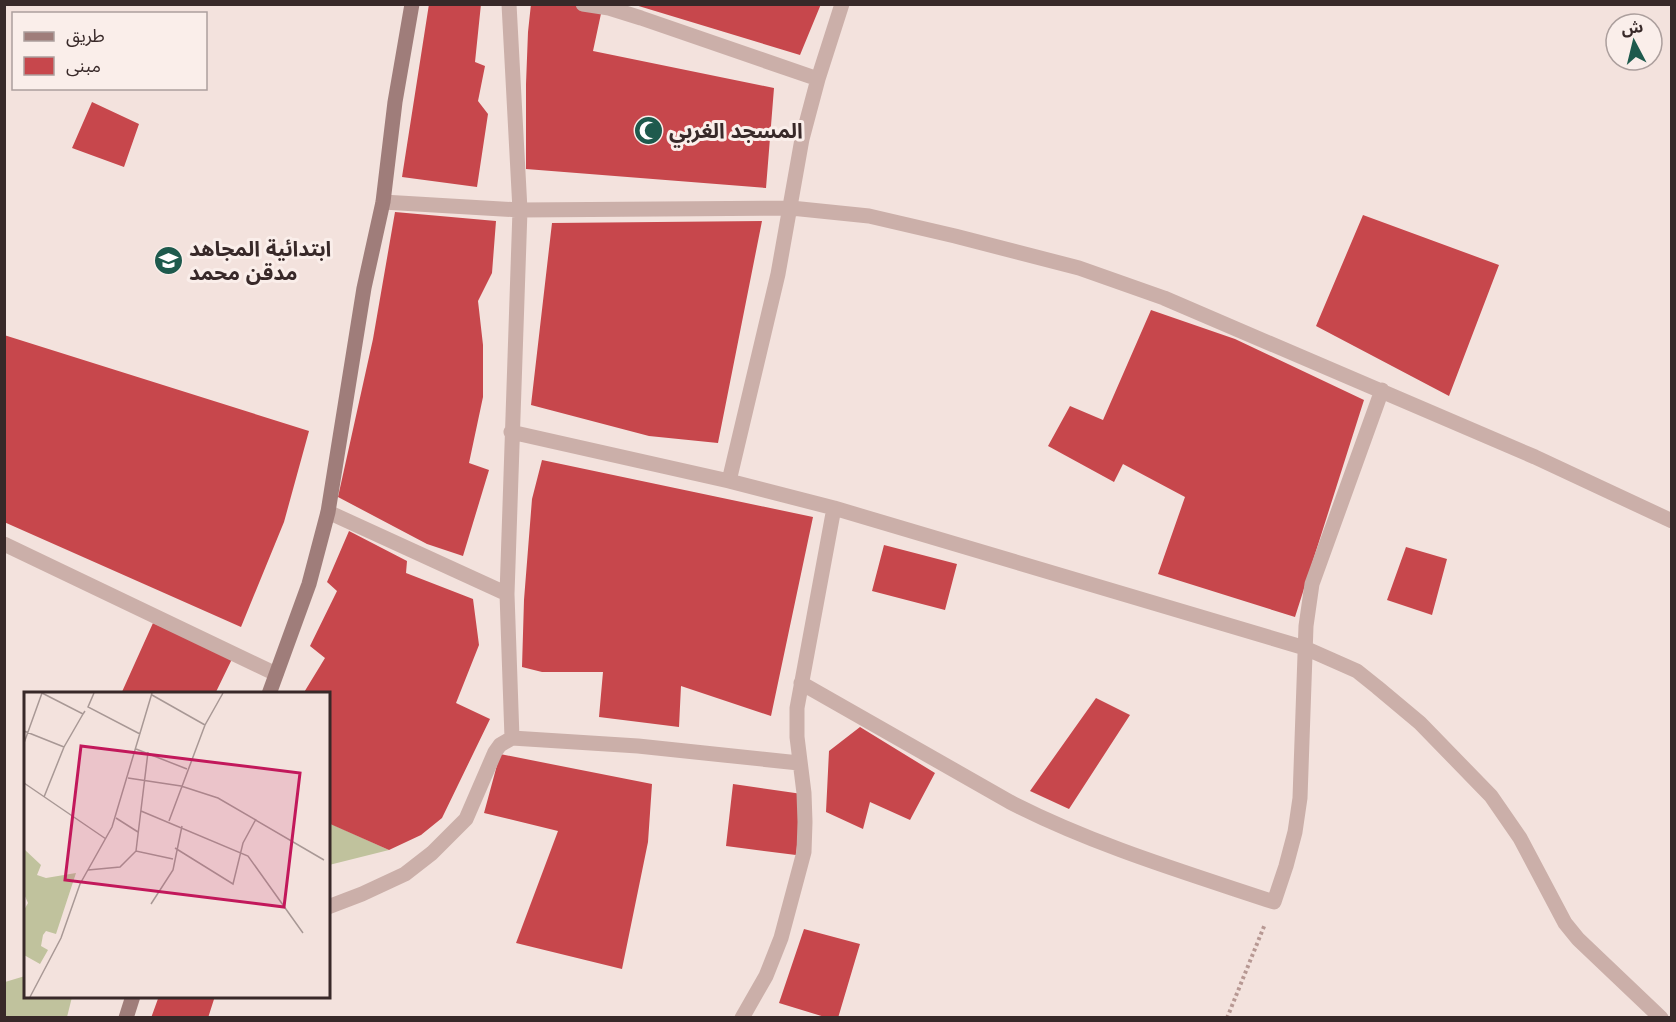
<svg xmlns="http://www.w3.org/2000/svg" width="1676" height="1022" font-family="Mulish,'Noto Sans Arabic',sans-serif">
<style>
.green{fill:#c0c29d}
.building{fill:#c7474c}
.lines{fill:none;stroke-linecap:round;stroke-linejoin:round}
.path{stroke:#b79893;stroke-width:4;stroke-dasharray:3 3;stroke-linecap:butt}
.minor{stroke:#cbafa9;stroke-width:15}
.secondary{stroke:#9f7d7a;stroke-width:15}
.labels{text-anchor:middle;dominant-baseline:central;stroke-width:6;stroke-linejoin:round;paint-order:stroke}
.poi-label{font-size:21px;font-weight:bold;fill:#382929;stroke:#faeeea;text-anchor:start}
.inset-road{fill:none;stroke:#a89895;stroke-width:1.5}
.view{fill:#c2185b;fill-opacity:0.15;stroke:#c2185b;stroke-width:3}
.inset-edge{fill:none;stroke:#382929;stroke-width:3}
</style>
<rect width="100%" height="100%" fill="#f3e2dd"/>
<path class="green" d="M329,823L389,850L329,865Z
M25,976L26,996L72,997L67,1017H5V982Z"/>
<path class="building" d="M429,4H481L475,62L485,66L478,101L488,114L477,187L402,177Z
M531,4H574L602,9L593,51L774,88L766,188L526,169V84L528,32Z
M632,4H821L800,55Z
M92,102L139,124L124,167L72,148Z
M395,212L496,221L492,273L478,301L483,345V397L469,463L489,470L463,556L427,544L338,497L373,339Z
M1363,215L1499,265L1449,396L1316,326Z
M762,221L718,443L649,436L531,405L552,223Z
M1151,310L1235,339L1364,400L1295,617L1158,574L1185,497L1123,464L1114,482L1048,446L1070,406L1103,420Z
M4,335L309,431L284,522L241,627L4,522Z
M542,460L813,517L771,716L681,686L679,727L599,717L603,672H542L522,667L524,600L532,499Z
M349,531L407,561L406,573L473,599L479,645L456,703L490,719L442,818L421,835L389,850L328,823V694H303L325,658L310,646L337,591L327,582Z
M884,545L957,564L945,610L872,591Z
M1406,547L1447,559L1432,615L1387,600Z
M153,623L232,659L215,694H121Z
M1096,698L1130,715L1069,809L1030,791Z
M860,727L935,773L910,820L870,802L863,829L826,812L829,751Z
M500,754L652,784L648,842L622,969L516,943L558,831L484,813Z
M733,784L802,794L796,855L726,846Z
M804,929L860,944L838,1018H828L779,1003Z
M159,996H215L208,1018H151Z"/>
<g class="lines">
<path class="path" d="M1227,1018L1265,924"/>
<path class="minor" d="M509,4L520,210L507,594L512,738
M583,4L609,8L641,18L818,79
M383,202L520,210L791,208L869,216L955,236L1079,268L1164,298L1535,457L1672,521
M511,432L729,481L834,508L1305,648L1357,671L1377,687L1420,723L1491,796L1520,838L1565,923L1578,939L1661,1018
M729,481L778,274L802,139L818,79L842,4
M328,512L507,594
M4,544L276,674
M801,683L1010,802C1094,845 1184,872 1274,902L1286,866L1295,832L1300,798L1306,626L1312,584L1382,390
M328,907L362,894L405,874L432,853L466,819L495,752L500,745L512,738L638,746L799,763
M742,1018L766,976L781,938L804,852L805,822L804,793L797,737V708L834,508"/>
<path class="secondary" d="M269,694L309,584L328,512L364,288L383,202L395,102L412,4
M126,1018L133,996"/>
</g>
<defs>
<symbol id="mosque-disc" viewBox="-11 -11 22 22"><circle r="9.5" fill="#1e5a4d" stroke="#faeeea"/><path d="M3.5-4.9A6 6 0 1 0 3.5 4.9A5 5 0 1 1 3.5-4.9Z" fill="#fff"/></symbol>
<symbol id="school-disc" viewBox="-11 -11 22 22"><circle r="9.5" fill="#1e5a4d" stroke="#faeeea"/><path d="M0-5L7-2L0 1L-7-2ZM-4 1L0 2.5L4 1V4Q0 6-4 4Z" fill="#fff"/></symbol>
</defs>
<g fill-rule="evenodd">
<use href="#mosque-disc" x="632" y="114" width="33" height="33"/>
<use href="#school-disc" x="152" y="244" width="33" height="33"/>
</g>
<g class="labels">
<g class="poi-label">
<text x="669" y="130">المسجد الغربي</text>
<text x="189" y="248">ابتدائية المجاهد<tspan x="189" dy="24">مدقن محمد</tspan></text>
</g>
</g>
<g transform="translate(24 692)">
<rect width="306" height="306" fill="#f3e2dd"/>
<path d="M0,157L17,173L13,183L22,186L52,181L32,242L22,239L19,243L17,254L24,258L16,272L0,263V218L4,211L0,202Z" fill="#c0c29d"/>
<path class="inset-road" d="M18,1L59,22L61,19M70,1L64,15L116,42M128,3L181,33M0,39L40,55M0,51L18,1M112,57L163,77M104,86L157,94L194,106L300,168M0,91L82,147M20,105L40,55L59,22M117,119L224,164L279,241M92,126L114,140M145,129L181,33L199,1M151,156L209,192L219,151L232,127M112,159L124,60M64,178L96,175L112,159L149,167M127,212L149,178L158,134M6,305L37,246L56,192L88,135L128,1"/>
<path class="view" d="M57,54L276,81L260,215L41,188Z"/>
<rect width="306" height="306" class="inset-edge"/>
</g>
<rect width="1676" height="1022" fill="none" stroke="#382929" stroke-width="12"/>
<rect x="12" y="12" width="195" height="78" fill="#faeeea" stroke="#ac9f9d" stroke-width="1.5"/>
<rect x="24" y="32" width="30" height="9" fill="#9f7d7a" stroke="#ac9f9d" stroke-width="1.5"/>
<text x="66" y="42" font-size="18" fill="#382929">طريق</text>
<rect x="24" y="57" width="30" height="18" fill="#c7474c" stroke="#ac9f9d" stroke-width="1.5"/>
<text x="66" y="72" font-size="18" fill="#382929">مبنى</text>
<g transform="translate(1634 42) rotate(353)"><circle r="28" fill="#faeeea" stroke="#ac9f9d" stroke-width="1.5"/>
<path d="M0-4.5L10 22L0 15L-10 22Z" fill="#1e5a4d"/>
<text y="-9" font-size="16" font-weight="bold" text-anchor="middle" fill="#382929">ش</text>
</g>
</svg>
